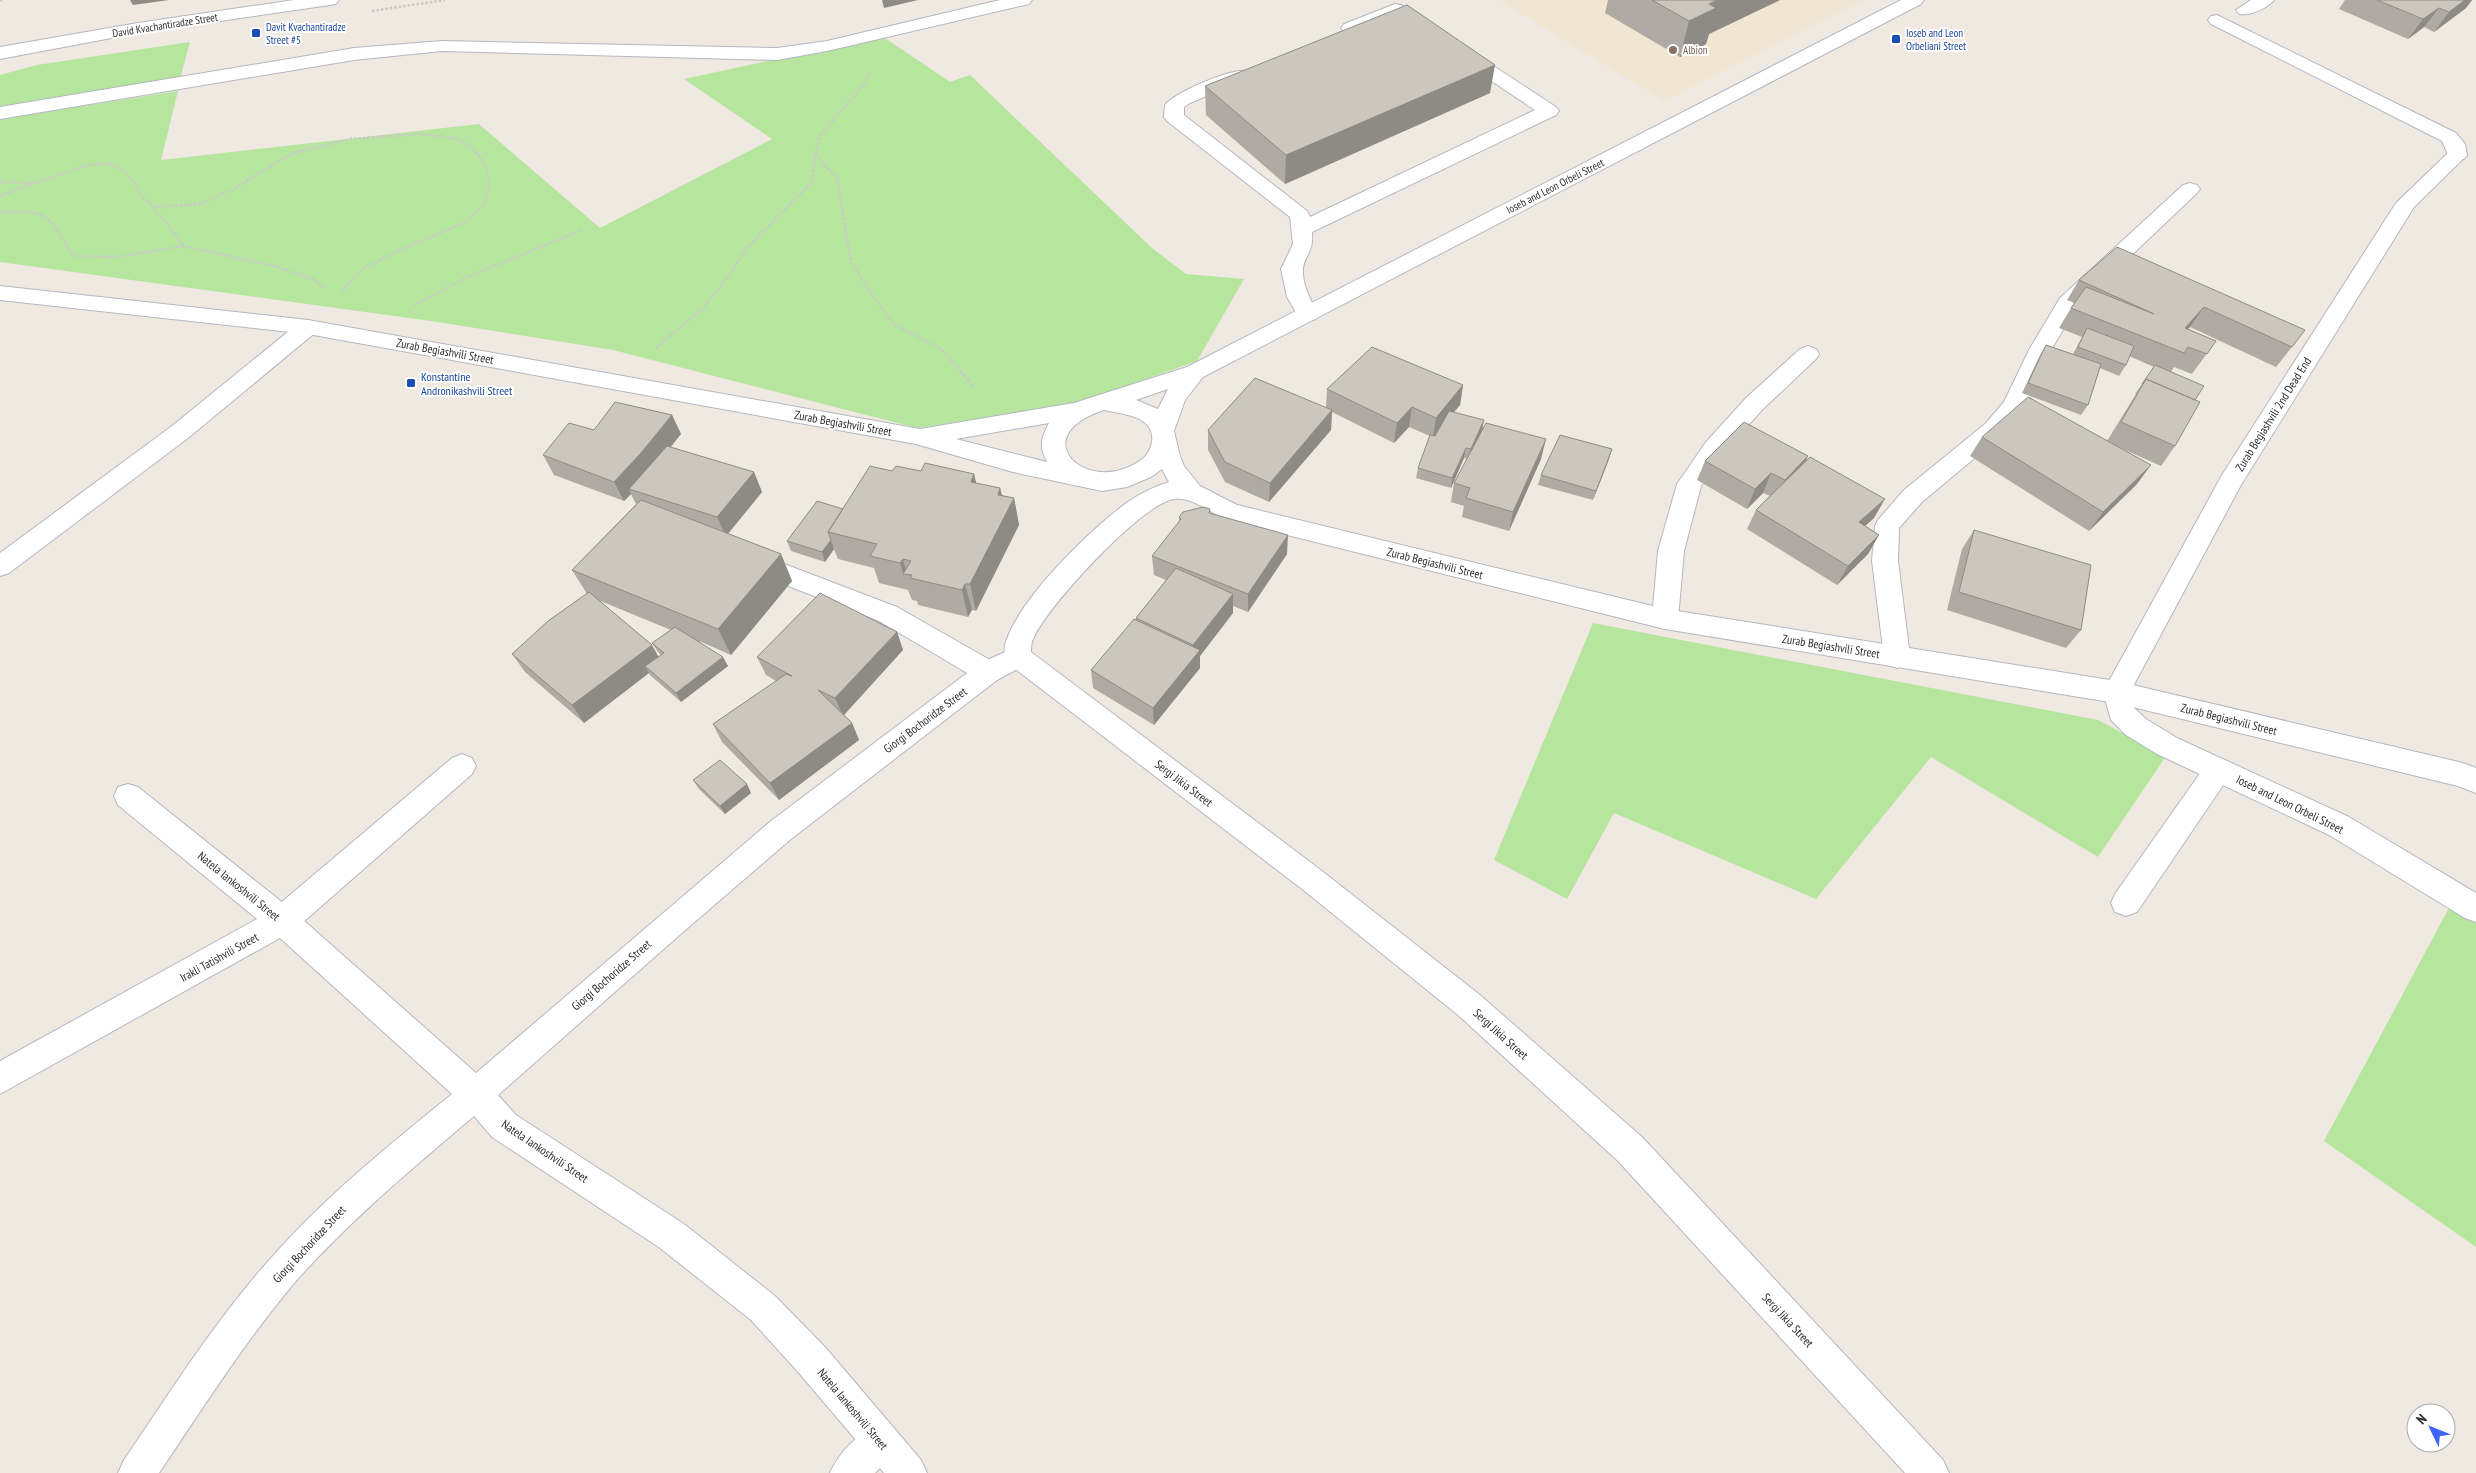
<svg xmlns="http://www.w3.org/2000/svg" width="2476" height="1473" font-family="'PT Sans Narrow',sans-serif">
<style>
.education{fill:#f0e6d1}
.green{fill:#b6e59e}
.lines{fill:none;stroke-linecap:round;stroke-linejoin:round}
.lane-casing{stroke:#b4b7c1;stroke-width:2}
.street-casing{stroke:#b4b7c1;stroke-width:2}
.secondary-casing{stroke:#b4b7c1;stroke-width:2}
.path-far1{stroke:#c9c9c9;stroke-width:2.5;stroke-dasharray:2.5 2;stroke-linecap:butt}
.path{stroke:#c9c9c9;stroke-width:3;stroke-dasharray:4 2.5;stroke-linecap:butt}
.lane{fill:#fff;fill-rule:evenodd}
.street{fill:#fff;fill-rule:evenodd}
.secondary{fill:#fff;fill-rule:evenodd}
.wall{fill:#afaba4;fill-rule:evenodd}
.shaded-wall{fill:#8e8b86}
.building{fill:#cbc7bf;stroke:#8e8b86}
.transit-dot{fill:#1a4fb4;stroke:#fff;stroke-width:2}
.education-dot{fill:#8d6e63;stroke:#fff;stroke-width:2}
.labels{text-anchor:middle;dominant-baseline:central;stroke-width:4;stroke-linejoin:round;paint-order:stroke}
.far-street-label{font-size:11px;fill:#2e2e2e;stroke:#fff}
.far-transit-label{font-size:11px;fill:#164399;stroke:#fff;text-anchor:start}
.far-education-label{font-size:11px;fill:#785e54;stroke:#fff;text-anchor:start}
.street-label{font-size:12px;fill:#2e2e2e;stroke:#fff}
.transit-label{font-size:12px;fill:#164399;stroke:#fff;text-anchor:start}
</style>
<rect width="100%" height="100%" fill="#efe9e1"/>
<path class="education" d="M1499,0H1863L1664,101Z"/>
<path class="green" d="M882,36L950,82L970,75L1152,248L1186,274L1244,279L1197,361L1069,406L917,428L613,350L431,321L0,262V119L178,91L161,160L479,124L600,228L772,139L684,79Z
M190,42L180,79L0,108V75L37,65Z
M1593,623L2098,720L2166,756L2098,857L1931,757L1816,899L1614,813L1567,899L1494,860Z
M2450,906L2476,922V1247L2324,1141Z"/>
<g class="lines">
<defs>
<path id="lane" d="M1000,0H1032L1029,4L827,51L777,60L442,51L354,60L0,119V107L354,48L442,41L777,48L827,41Z
M2251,0H2274C2267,9 2249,16 2239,14L2236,10Z
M1395,4L1401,5L1433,27L1436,31L1433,35H1421L1393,16L1350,33L1344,32L1341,28L1344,24Z
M2217,15L2456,133L2465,144L2467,155L2464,159H2450L2442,141L2211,24L2208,20L2211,16Z
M1463,48L1469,50L1556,107L1559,111L1556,115L1312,232C1314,253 1304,255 1303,269C1302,285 1311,302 1319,314L1316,319L1308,321L1300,319L1287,297L1281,269L1293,244L1290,217L1167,121L1164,117L1165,105C1174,93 1231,68 1246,71L1248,75L1246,79L1190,103L1184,107V115L1307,211L1310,217L1535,110L1457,58L1454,54L1457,50Z
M2190,183L2197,185L2200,189L2197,193L2076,308L2051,350L2026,406L2001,436L1922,502L1899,528L1898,561L1910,657L1906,664L1897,668L1888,664L1884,657L1872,561L1875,526L1878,520L1904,490L1985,424L2004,402L2029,350L2060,298L2183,185Z
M1808,346L1816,349L1819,354L1816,359L1762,410L1722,454L1701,486L1684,551L1678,619L1674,626L1665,629L1656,626L1652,619L1658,551L1677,484L1706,442L1746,398L1800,349Z
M779,562L897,607L997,664L1001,672L997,680L988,683L979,680L879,621L770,579L766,572L770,565Z
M462,754L472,758L476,766L472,774L293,931L282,935L271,931L267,921L271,911L452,758Z
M2218,758L2228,762L2232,770L2228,778L2137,912L2126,916L2115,912L2111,903L2115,894L2208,762Z
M881,1423L894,1428L899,1441L894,1454L875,1473H830C839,1452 860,1431 881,1423Z"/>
<path id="street" d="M2457,149L2464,151L2467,155L2414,207L2241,485L2130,692L2133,707L2146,719L2177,738L2349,817L2476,893V922L2465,918L2329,835L2157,754L2126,735L2111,720L2103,692L2222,475L2396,203L2450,151Z
M308,320L316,322L319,327L316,332L188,438L9,573L0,576V553L172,426L300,322Z
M1018,646L1027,650L1031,657L1027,664L997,680L791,839L683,932L498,1095L516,1115L684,1224L775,1296L825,1347L921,1460L927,1473H884L799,1373L751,1320L660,1248L492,1137L474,1116C412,1169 350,1220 296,1281C245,1341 203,1408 159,1473H118L124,1460C171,1391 216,1319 272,1257C326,1196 389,1145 452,1094L280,938L0,1094V1061L257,919L118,805L114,796L118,787L128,784L138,787L293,911L476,1073L771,821L979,664Z"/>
<path id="secondary" d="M294,0H339L336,4L330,5L138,33L0,59V47L138,23Z
M1901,0H1924L1921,4L1203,377L1185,400L1174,431L1180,456L1184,466L1200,486L1237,505L1665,609L2116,681L2463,763L2476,768V793L2458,786L2116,703L1665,629L1231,521C1214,516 1193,496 1174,499C1141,504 1048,606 1034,637C1031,642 1031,647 1031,652L1322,871L1480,995L1642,1137L1943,1460L1949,1473H1905L1618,1161L1458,1015L1302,889L1009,664C1004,656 1003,648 1007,639C1023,595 1088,532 1125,504C1139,494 1153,487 1169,482L1162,469L1151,477L1127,487L1102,491L1013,472L916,444L308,334L0,300V286L308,320L920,429L1074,403L1187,367ZM1168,389L1158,409L1136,400ZM1104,410C1120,414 1156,415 1152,442C1150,450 1148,455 1141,460C1088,498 1022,437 1104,410ZM1049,423C1041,438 1039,447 1047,462L956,439Z"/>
</defs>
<use href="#lane" class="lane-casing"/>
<use href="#street" class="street-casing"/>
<use href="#secondary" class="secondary-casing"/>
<path class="path-far1" d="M0,0H2
M372,11L445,0
M869,74L864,84L820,136L815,155L837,178L851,263L893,324L941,349L964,375
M0,182L35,183L88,165L112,164L123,170L135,184L141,196L154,207L201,204L237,187L291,154L350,139L421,134L457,139L471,147L485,164L490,184L484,204L466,222L397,251L363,269L341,292
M0,196L32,184
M154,208L184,246
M0,212C50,210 48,215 73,256L116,257L184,246L274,266L313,279L324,288
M414,305L470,276L582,230
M656,348L703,308L731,273L745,250L812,182L815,155"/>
<path class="path" d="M963,374L973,386"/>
<use href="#lane" class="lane"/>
<use href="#street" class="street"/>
<use href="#secondary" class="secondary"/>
</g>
<path class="wall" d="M1608,0H1780L1709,34L1706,44L1680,57L1605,13Z
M2345,0H2472L2466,8L2434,32L2424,27L2408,39L2339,9Z
M1205,86L1490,93L1285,184L1206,115Z
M2117,247L2292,347L2276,367L2190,327L2188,329L2216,341L2192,374L2174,367L2171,372L2195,400L2175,446L2161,466L2114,445L2137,484L2089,531L1970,456L1982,437L2107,441L2136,394H2135L2154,367L2129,356L2126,365L2119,376L2100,368L2088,405L2081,415L2022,393L2040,355L2046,345L2073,354L2082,337L2059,328L2074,303L2067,300L2079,280Z
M1463,385L1460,405L1454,412L1483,429L1541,459L1509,531L1462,517L1464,506L1451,502L1454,483L1467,459L1464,458L1451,488L1416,478L1418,468L1430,436L1409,427L1394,443L1332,412L1331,430L1269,502L1225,482L1208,450V430L1326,408L1327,389Z
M672,415L681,434L670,447L754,472L762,492L728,534L781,554L792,581L731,655L699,641L728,666L681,702L650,675L649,673L584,723L525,672L512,654L587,594L572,570L636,504L631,494L624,501L554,475L543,455L594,430ZM598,600L671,630L652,643L658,652L661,655L658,657L652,645Z
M1808,456L1806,461L1874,518L1865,526L1879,535L1868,554L1837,585L1747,529L1756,510L1770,496L1763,493L1747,509L1697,480L1705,461Z
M1609,459L1593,500L1538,485L1541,475Z
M892,471H921L974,474L976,483L1000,488L1002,495L1014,498L1019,525L976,611L972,610L968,617L918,605L917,601L912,600L908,590L879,583L874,568L838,559L834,549L825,562L791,551L787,541L843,509Z
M1210,509V514L1287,554L1248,612L1233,606V613L1200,656V668L1154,725L1093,688L1091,670L1136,620V618L1166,580L1154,575L1152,556L1179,522V517Z
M1974,530L2081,630L2066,648L1947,610L1962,549Z
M897,632L903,650L844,715L852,723L859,740L779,800L722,742L713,724L776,681L766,675L757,657Z
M693,780L751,793L725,814L699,789Z"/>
<path class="shaded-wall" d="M130,0H169L133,5Z
M882,0H918L884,8Z
M1717,0H1780L1709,34L1706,44L1680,57L1689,21L1709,4Z
M2465,0H2472L2466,8L2434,32L2449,12Z
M2439,8L2424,27L2408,39L2423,19Z
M1495,65L1490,93L1285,184L1286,155Z
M2204,307L2190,327L2171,348L2185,328Z
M1463,385L1460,405L1433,437L1436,418Z
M1412,407L1409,427L1394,443L1397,423Z
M1332,410L1331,430L1269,502L1270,483Z
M672,415L681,434L650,473L629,489L631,494L624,501L614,482Z
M1484,420L1482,431L1469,459L1471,449Z
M1546,439L1541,459L1509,531L1513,512Z
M1466,448L1464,458L1451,488L1452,478Z
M1612,449L1609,459L1593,500L1596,491Z
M1808,456L1799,476L1776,500L1785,480Z
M2151,465L2137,484L2089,531L2103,512Z
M754,472L762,492L726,536L717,517Z
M1771,473L1763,493L1747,509L1755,489Z
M974,474L980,501L971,482Z
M1000,488L1006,514L1014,498L1019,525L976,611L970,584Z
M1885,499L1874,518L1848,541L1859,522Z
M1288,535L1287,554L1248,612V594Z
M1879,535L1868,554L1837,585L1848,566Z
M831,540L834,549L825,562L822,552Z
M781,554L792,581L731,655L718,629Z
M903,559L907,574H903L908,590L900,563Z
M965,584L972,610L968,617L962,590Z
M1233,594V613L1200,656V668L1154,725L1153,708L1194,657L1193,645Z
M897,632L903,650L843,716L835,698Z
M652,645L662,663L645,666L649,673L584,723L572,705Z
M723,657L728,666L681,702L676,693Z
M852,723L859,740L779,800L770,783Z
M747,784L751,793L725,814L720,806Z"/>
<path class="building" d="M1652,0H1717L1709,4L1716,8L1689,21Z
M2377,0H2465L2449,12L2439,8L2423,19Z
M1407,5L1495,65L1286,155L1205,86Z
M2117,247L2305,330L2292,347L2204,307L2185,328L2216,341L2207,354L2188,347L2184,353L2071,308L2086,287L2154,314L2079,280Z
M2087,328L2134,346L2126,365L2078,347Z
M2046,345L2101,364L2088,405L2028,383Z
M1372,347L1463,385L1436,418L1412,407L1397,423L1327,389Z
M2155,365L2204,386L2195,400L2146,379L2143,384H2142Z
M1255,378L1332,410L1270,483L1225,462L1208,430Z
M2146,379L2200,402L2175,446L2121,422Z
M2028,397L2151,465L2103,512L1982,437Z
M615,402L672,415L641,453L614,482L543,455L569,423L594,430Z
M1449,411L1484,420L1471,449L1466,448L1452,478L1418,468L1430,435L1435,436Z
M1744,422L1808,456L1785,480L1771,473L1755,489L1705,461Z
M1486,423L1546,439L1513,512L1466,498L1470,488L1454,483Z
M1560,435L1612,449L1596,491L1541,475Z
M667,446L754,472L717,517L629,489Z
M1810,457L1885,499L1859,522L1879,535L1848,566L1756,510Z
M925,463L974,474L971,482L1000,488L998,495L1014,498L970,584H965L962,590L910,578L912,575L903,574L911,561L903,559L900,563L870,556L877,544L828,532L870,466L892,471L896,466L921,471Z
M641,500L781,554L718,629L572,570Z
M817,501L843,509L828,532L831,540L822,552L787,541Z
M1203,507L1210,509L1209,513L1288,535L1248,594L1152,556L1181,519L1179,517L1183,512Z
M1974,530L2091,565L2081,630L1959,592Z
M1176,568L1233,594L1193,645L1136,618Z
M589,592L652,645L572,705L512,654L548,621Z
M820,593L897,632L835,698L818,690L852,723L770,783L713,724L786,674L792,676L757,657Z
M1134,619L1200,650L1153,708L1091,670Z
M675,627L723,657L676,693L645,666L664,653L652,643Z
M720,760L747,784L720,806L693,780Z"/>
<g class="transit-dot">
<rect x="251" y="28" width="10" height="10" rx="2.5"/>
<rect x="1891" y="34" width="10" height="10" rx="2.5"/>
<rect x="406" y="378" width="10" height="10" rx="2.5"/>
</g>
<circle class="education-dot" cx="1673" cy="50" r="5"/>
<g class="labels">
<g class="far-street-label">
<text transform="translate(165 25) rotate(-9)">David Kvachantiradze Street</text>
<text transform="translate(1555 186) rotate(-27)">Ioseb and Leon Orbeli Street</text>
</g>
<g class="far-transit-label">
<text x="266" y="27">Davit Kvachantiradze<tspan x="266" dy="13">Street #5</tspan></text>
<text x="1906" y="33">Ioseb and Leon<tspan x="1906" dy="13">Orbeliani Street</tspan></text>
</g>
<g class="far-education-label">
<text x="1683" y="50">Albion</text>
</g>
<g class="street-label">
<text transform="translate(445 351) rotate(10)">Zurab Begiashvili Street</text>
<text transform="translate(2273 414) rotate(-58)">Zurab Begiashvili 2nd Dead End</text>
<text transform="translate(843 423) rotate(10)">Zurab Begiashvili Street</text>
<text transform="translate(1435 563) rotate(14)">Zurab Begiashvili Street</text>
<text transform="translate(1831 646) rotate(9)">Zurab Begiashvili Street</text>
<text transform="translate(2229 719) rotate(14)">Zurab Begiashvili Street</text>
<text transform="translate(925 720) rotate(-37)">Giorgi Bochoridze Street</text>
<text transform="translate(1184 783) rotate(37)">Sergi Jikia Street</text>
<text transform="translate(2290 804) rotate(26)">Ioseb and Leon Orbeli Street</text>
<text transform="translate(239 886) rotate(39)">Natela Iankoshvili Street</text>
<text transform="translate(219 957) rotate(-29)">Irakli Tatishvili Street</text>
<text transform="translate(611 975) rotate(-41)">Giorgi Bochoridze Street</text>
<text transform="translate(1501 1034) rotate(42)">Sergi Jikia Street</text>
<text transform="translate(545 1151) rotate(34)">Natela Iankoshvili Street</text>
<text transform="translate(309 1244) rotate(-47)">Giorgi Bochoridze Street</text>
<text transform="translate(1788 1320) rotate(47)">Sergi Jikia Street</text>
<text transform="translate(853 1409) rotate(50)">Natela Iankoshvili Street</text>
</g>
<g class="transit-label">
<text x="421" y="376">Konstantine<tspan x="421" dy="14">Andronikashvili Street</tspan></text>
</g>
</g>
<g transform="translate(2431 1428) rotate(313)"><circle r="24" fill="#ffffff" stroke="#ababab"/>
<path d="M0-4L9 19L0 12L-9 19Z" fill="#4264fb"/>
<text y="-8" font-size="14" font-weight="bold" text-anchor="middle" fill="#2e2e2e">N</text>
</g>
</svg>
